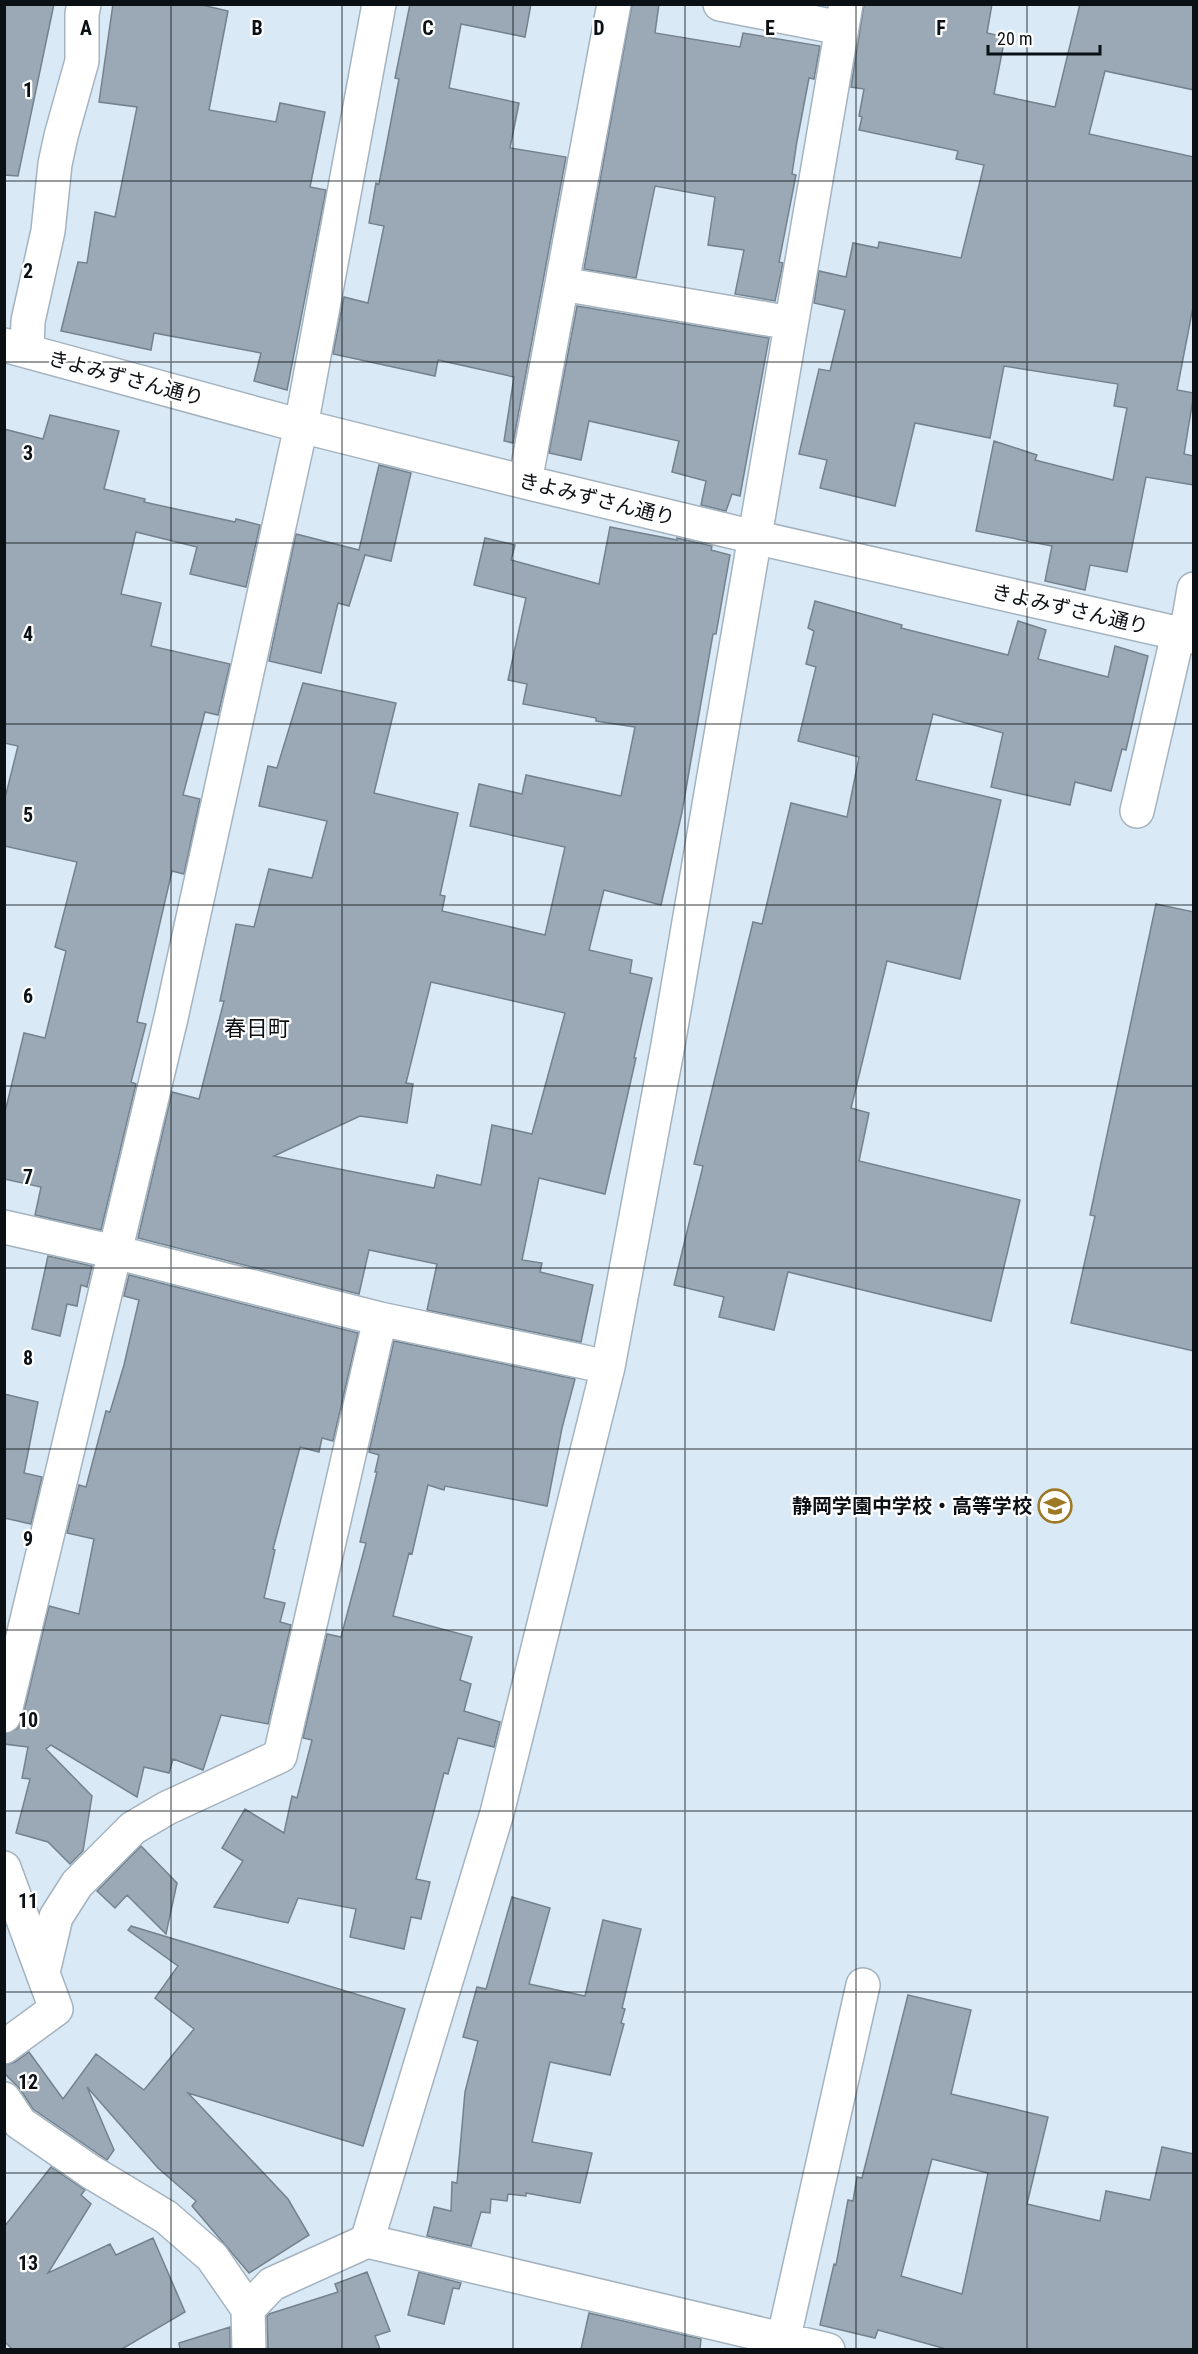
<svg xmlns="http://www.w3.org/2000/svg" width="1198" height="2354" font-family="'Roboto Condensed','Noto Sans JP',sans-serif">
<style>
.building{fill:#9aa9b5;stroke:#74828e;stroke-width:1.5;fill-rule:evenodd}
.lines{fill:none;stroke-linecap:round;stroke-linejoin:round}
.minor-casing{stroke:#a4b3bf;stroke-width:36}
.minor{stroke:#fff;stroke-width:33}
.grid{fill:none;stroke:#0b1014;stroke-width:1.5;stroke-opacity:0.55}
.labels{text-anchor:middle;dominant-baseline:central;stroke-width:4.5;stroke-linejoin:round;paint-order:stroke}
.street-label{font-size:20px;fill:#0b1014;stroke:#fff}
.poi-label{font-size:20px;font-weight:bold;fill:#0b1014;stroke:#fff;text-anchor:end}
.quarter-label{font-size:22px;fill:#0b1014;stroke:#fff}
.grid-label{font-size:20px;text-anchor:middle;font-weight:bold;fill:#0b1014;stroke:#fff;stroke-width:4.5;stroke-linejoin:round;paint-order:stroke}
</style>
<rect width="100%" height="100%" fill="#d9e9f6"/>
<path class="building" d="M4,4H54L18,176L4,175Z
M113,4H198L228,11L209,110L276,122L280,103L325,112L310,187L326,190L287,390L254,381L261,353L154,333L151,350L61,331L78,262L87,263L95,212L115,217L137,107L99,102Z
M410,4H531L525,37L461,24L449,88L519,103L510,148L566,157L513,443L504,441L514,377L438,360L435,376L333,354L344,297L368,303L384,226L369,223L376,183L379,184L399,79L395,78Z
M632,4H659L655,33L740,47L743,33L820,46L814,79L809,78L797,141L792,174L796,175L779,262L783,263L775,301L735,294L744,250L708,245L715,197L655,186L636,278L584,269Z
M864,4H992L987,33L1005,37L994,94L1055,107L1080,4H1194V90L1105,71L1089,134L1194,157V302L1177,390L1194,393L1184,454L1194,456V485L1146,477L1127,572L1090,565L1085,590L1045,581L1052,546L976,531L994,441L1037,455L1035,460L1113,480L1127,408L1114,406L1118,384L1004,366L990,438L915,423L895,506L820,488L827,460L799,454L819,369L830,371L845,310L814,303L819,271L846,277L853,243L878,248L879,242L961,258L984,165L956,159L958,151L859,130L862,117L859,116L864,89L851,87Z
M577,306L769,338L740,496L732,494L726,511L701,505L706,481L672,472L679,441L589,421L581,460L549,453Z
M50,415L119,431L104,489L145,499L144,502L235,522L236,519L260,525L246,587L190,574L197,547L136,532L121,594L161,603L151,646L230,664L218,715L205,712L183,795L200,799L184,874L172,871L137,1022L146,1024L131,1082L136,1084L101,1230L35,1215L41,1187L4,1179V1116L12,1083L24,1033L45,1038L66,951L55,947L77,862L4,846V802L18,746L4,743V429L43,439Z
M379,465L411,473L391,561L365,555L349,606L338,603L321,673L269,661L296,534L359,550Z
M610,527L677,540V538L712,546L711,550L730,555L716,634H713L682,812L661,905L604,890L589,950L632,960L630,973L652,978L634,1058H636L605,1194L539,1178L522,1260L542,1263L540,1272L593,1285L581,1342L427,1310L437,1264L369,1250L359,1294L138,1238L172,1092L199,1099L224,1001H220L236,924L254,927L269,869L312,878L327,821L259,806L268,766L277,768L303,683L396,703L374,793L458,813L440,895L445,896L442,911L545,935L565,847L470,826L479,784L522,794L526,775L621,796L635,727L596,721V718L523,704L527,684L508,680L526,598L474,585L485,538L515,545L511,560L599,584ZM431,982L565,1013L532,1134L492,1125L481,1185L437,1175L434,1188L274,1156L360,1116L407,1123L413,1084L406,1083Z
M815,601L902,625L901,628L1008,655L1018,621L1046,630L1038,659L1108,677L1115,646L1148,656L1126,750L1122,749L1111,791L1075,782L1070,805L991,787L1003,733L933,714L916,780L1001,800L960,979L887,961L851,1108L869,1113L859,1161L1020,1200L991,1321L788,1272L774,1330L719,1317L724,1297L674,1285L703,1166L694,1164L753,922L762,924L791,803L847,817L859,757L798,741L816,667L806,664L814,631L808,628Z
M1156,904L1194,912V1351L1071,1323L1095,1216L1090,1215Z
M48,1256L92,1266L87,1287L81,1285L77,1306L67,1304L60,1336L32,1329Z
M129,1275L358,1333L333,1441L322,1438L319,1452L300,1447L273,1549L275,1550L264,1598L285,1603L280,1622L291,1625L268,1724L221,1715L203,1770L173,1759L169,1773L144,1767L137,1797L51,1745L46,1749L92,1796L83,1851L70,1864L48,1842L16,1833L30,1779L22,1778L28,1747L4,1744V1734L17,1729L22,1720L49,1606L79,1614L94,1539L67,1533L79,1485L86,1487L106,1411L110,1412L124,1365L139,1300L124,1296Z
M394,1341L575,1379L562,1428L547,1506L445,1486L444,1490L428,1485L412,1554L409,1553L393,1616L472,1637L460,1680L471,1684L464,1711L500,1722L494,1747L458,1738L448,1774L444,1773L416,1879L430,1882L421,1919L411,1917L404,1949L350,1937L356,1909L298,1898L288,1923L214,1907L243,1861L222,1848L245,1809L284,1833L292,1796L297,1798L312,1740L303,1738L327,1634L341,1637L366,1543L360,1542L377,1472H375L379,1455L369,1452Z
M4,1394L38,1402L24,1473L42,1477L31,1524L4,1518Z
M141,1846L177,1883L166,1934L127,1895L115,1908L97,1891Z
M512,1897L550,1908L529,1984L585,1996L603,1920L641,1929L622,2008L625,2009L621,2023L624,2024L610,2075L550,2062L532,2142L592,2153L580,2203L526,2193V2196L508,2194L507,2201L491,2199L490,2213L481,2212L471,2246L427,2236L434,2207L451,2211L452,2182L457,2183L465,2092L478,2041L463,2037L477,1987L486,1989Z
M131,1926L405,2009L363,2146L188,2093L288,2199L309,2235L249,2273L192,2206L196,2201L158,2168L87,2087L114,2150L107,2160L33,2109L20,2089L4,2073V2065L15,2062L29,2052L63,2099L96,2054L144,2090L194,2029L155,1998L178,1966L128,1930Z
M908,1995L971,2010L951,2094L1048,2117L1027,2204L1100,2221L1106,2191L1150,2200L1162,2147L1194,2154V2349H946L878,2330L875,2338L820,2325L834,2264L836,2265L848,2200L853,2201L857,2177L862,2178ZM932,2159L988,2173L962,2294L901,2276Z
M51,2167L85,2190L81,2195L91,2204L48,2273L110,2244L116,2255L153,2238L185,2312L122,2349H12L4,2341V2227Z
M367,2272L390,2331L375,2336L380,2349H268L267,2316L269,2314L338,2292L335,2284Z
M419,2272L461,2283L459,2289L453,2288L444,2324L408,2315Z
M589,2313L701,2339L700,2349H581Z
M230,2327V2349H180L179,2343Z"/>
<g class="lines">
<defs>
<path id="minor" d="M720,4L841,28
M562,284L791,323
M4,345L301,426L525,482L754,537L1194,637
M27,350L28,321L48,231L55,164L61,136L82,61V14L84,4
M525,482L614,4
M1186,635L1194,589
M1137,811L1178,634
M4,1227L115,1252L380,1319L608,1367
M4,1716L171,1018L301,426L379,4
M4,1868L56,2009L4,2047
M43,1972L56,1917L77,1884L133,1828L167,1808L280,1756L380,1319
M4,2099L20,2123L91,2172L166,2217L212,2257L248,2309L249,2350
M248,2309L272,2284L367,2241
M781,2350L863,1985
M828,2350L367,2241L497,1813L608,1367L668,1045L846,4"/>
</defs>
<use href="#minor" class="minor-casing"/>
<use href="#minor" class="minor"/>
</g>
<path class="grid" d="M171,4V2350M342,4V2350M513,4V2350M685,4V2350M856,4V2350M1027,4V2350M4,181H1194M4,362H1194M4,543H1194M4,724H1194M4,905H1194M4,1086H1194M4,1268H1194M4,1449H1194M4,1630H1194M4,1811H1194M4,1992H1194M4,2173H1194"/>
<defs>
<symbol id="school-ring" viewBox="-11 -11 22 22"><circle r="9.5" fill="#fff" stroke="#9d7925" stroke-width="1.5"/><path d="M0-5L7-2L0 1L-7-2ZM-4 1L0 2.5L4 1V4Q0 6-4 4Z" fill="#9d7925"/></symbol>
</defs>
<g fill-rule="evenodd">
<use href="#school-ring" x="1036" y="1487" width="38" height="38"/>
</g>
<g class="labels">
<g class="street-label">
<text transform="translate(126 378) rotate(15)">きよみずさん通り</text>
<text transform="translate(597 499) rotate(14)">きよみずさん通り</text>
<text transform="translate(1070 609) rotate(13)">きよみずさん通り</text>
</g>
<g class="poi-label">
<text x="1032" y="1506">静岡学園中学校・高等学校</text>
</g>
<g class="quarter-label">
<text x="257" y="1028">春日町</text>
</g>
</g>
<g class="grid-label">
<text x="86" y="35">A</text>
<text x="257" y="35">B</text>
<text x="428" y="35">C</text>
<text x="599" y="35">D</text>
<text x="770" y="35">E</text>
<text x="941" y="35">F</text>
<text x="28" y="97">1</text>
<text x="28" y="278">2</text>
<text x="28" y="460">3</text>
<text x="28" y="641">4</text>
<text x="28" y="822">5</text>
<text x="28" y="1003">6</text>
<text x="28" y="1184">7</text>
<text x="28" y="1365">8</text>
<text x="28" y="1546">9</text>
<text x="28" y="1727">10</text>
<text x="28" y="1908">11</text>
<text x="28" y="2089">12</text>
<text x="28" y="2270">13</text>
</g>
<rect width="1198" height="2354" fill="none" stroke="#0b1014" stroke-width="12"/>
<path d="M988 45v9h112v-9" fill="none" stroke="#0b1014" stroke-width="3"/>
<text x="997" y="45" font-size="18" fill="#0b1014" stroke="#ffffff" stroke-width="4.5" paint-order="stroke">20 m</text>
</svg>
